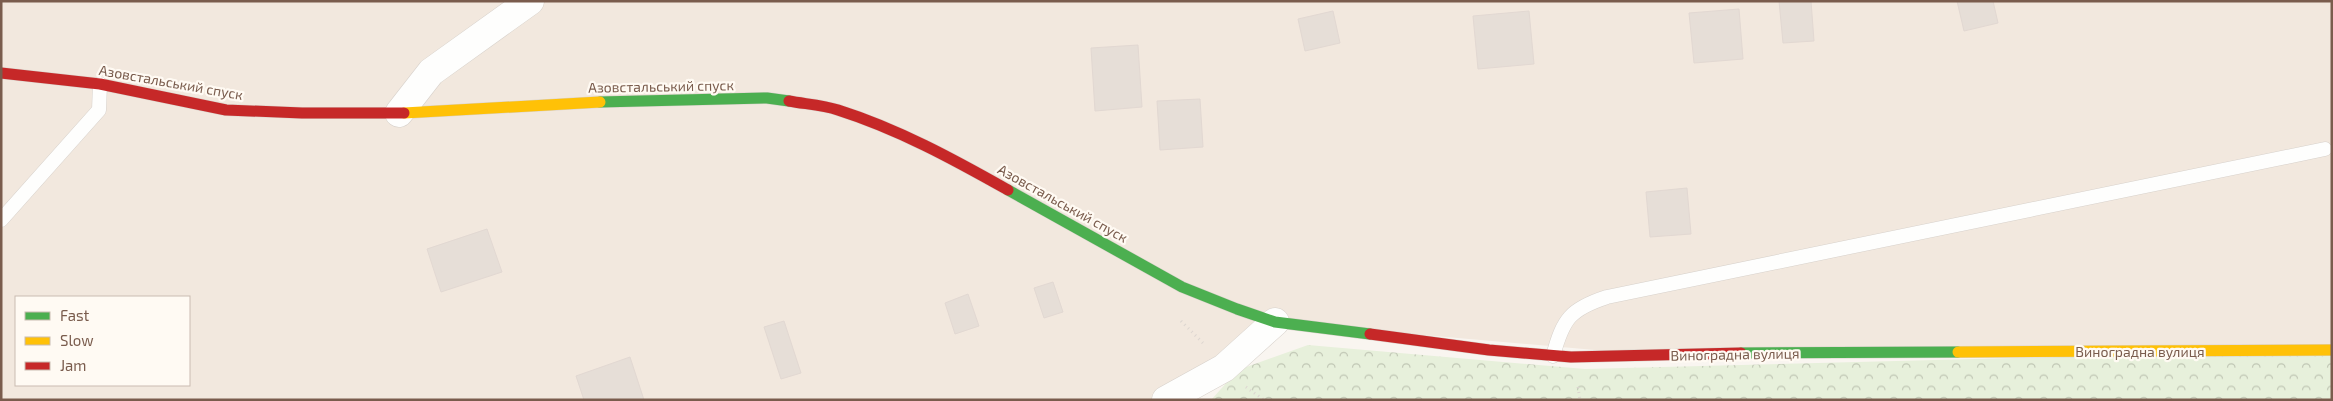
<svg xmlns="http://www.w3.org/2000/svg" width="2333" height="401" font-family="'Exo 2',sans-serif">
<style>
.residential{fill:#f2e8de;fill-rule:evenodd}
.forest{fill:url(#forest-crowns)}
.building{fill:#e6ded7;stroke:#e2d8d2}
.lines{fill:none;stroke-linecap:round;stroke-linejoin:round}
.lane-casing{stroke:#d7d1cb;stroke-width:15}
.street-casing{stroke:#d7d1cb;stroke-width:29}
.fast-casing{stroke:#d9d2cb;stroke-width:12}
.slow-casing{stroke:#d9d2cb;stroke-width:12}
.jam-casing{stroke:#d9d2cb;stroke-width:12}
.path{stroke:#dcd5d0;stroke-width:3;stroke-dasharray:1 4;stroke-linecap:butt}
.lane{stroke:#fefefd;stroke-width:14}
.street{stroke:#fefefd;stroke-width:28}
.fast{stroke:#4caf50;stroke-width:11}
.slow{stroke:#ffc107;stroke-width:11}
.jam{stroke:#c62828;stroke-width:11}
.labels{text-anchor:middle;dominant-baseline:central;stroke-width:4.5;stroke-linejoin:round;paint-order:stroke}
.street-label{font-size:14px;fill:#7a5c4d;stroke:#fffaf3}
</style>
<defs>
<pattern id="forest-crowns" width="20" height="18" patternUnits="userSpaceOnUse" patternTransform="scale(1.25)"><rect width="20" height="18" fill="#e7f0db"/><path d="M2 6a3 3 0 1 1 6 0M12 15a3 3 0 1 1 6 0" fill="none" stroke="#c0c6b4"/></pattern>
</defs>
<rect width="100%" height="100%" fill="#f9f5f0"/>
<path class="residential" d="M1,1H2332V350L1652,355L1275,322L1166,400H1ZM16,297H189V385H16Z"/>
<path class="forest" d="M1308,345L1585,369L2332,350V400H1211L1238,370Z"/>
<path class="building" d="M1779,1H1811L1814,41L1783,43Z
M1957,1H1993L1998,23L1964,31Z
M1739,9L1743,59L1694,63L1689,13Z
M1333,11L1340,43L1305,51L1298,19Z
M1529,11L1534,64L1478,69L1473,16Z
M1138,45L1142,107L1095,111L1091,48Z
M1200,99L1203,147L1160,150L1157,101Z
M1687,188L1691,234L1650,237L1646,192Z
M487,229L502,272L441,292L427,249Z
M1053,282L1063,312L1044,318L1034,288Z
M968,294L979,326L955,334L945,303Z
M784,321L801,373L781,379L764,327Z
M630,357L644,400H584L576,376Z"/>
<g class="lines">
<defs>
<path id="lane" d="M1,220L99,110L100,84
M1553,356C1563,319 1570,309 1607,297L2325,149"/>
<path id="street" d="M399,113L431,72L530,1
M1166,400L1224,368L1275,322"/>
<path id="fast" d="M600,102L767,98L789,101
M1008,190L1182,287L1237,309L1275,322L1370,334
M1741,353L1958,352"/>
<path id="slow" d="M404,113L600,102
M1958,352L2332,350"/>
<path id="jam" d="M1,73L100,84L226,110L302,113H404
M789,101C805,104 823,105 838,110C898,129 953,159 1008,190
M1370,334L1489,350L1571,357L1741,353"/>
</defs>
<use href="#lane" class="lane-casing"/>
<use href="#street" class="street-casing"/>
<use href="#fast" class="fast-casing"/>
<use href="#slow" class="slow-casing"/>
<use href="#jam" class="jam-casing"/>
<path class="path" d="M1181,321L1205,345
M1246,387L1264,400
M1578,387L1580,400"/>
<use href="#lane" class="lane"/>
<use href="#street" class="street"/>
<use href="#fast" class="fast"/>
<use href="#slow" class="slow"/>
<use href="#jam" class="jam"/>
</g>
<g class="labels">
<g class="street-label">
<text transform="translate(171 82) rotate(10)">Азовстальський спуск</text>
<text transform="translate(661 86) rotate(-1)">Азовстальський спуск</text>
<text transform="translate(1063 203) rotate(29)">Азовстальський спуск</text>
<text x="2140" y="351">Виноградна вулиця</text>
<text transform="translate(1735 354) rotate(-1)">Виноградна вулиця</text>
</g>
</g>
<rect width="2333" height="401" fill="none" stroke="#7a5c4d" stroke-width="5"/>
<rect x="15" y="296" width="175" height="90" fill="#fffaf3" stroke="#cabbb1"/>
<rect x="25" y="312" width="25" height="8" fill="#4caf50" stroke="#cabbb1"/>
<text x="60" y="321" font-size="15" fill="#7a5c4d">Fast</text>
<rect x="25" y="337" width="25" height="8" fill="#ffc107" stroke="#cabbb1"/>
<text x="60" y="346" font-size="15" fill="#7a5c4d">Slow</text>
<rect x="25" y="362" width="25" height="8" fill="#c62828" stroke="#cabbb1"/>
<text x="60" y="371" font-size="15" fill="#7a5c4d">Jam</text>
</svg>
